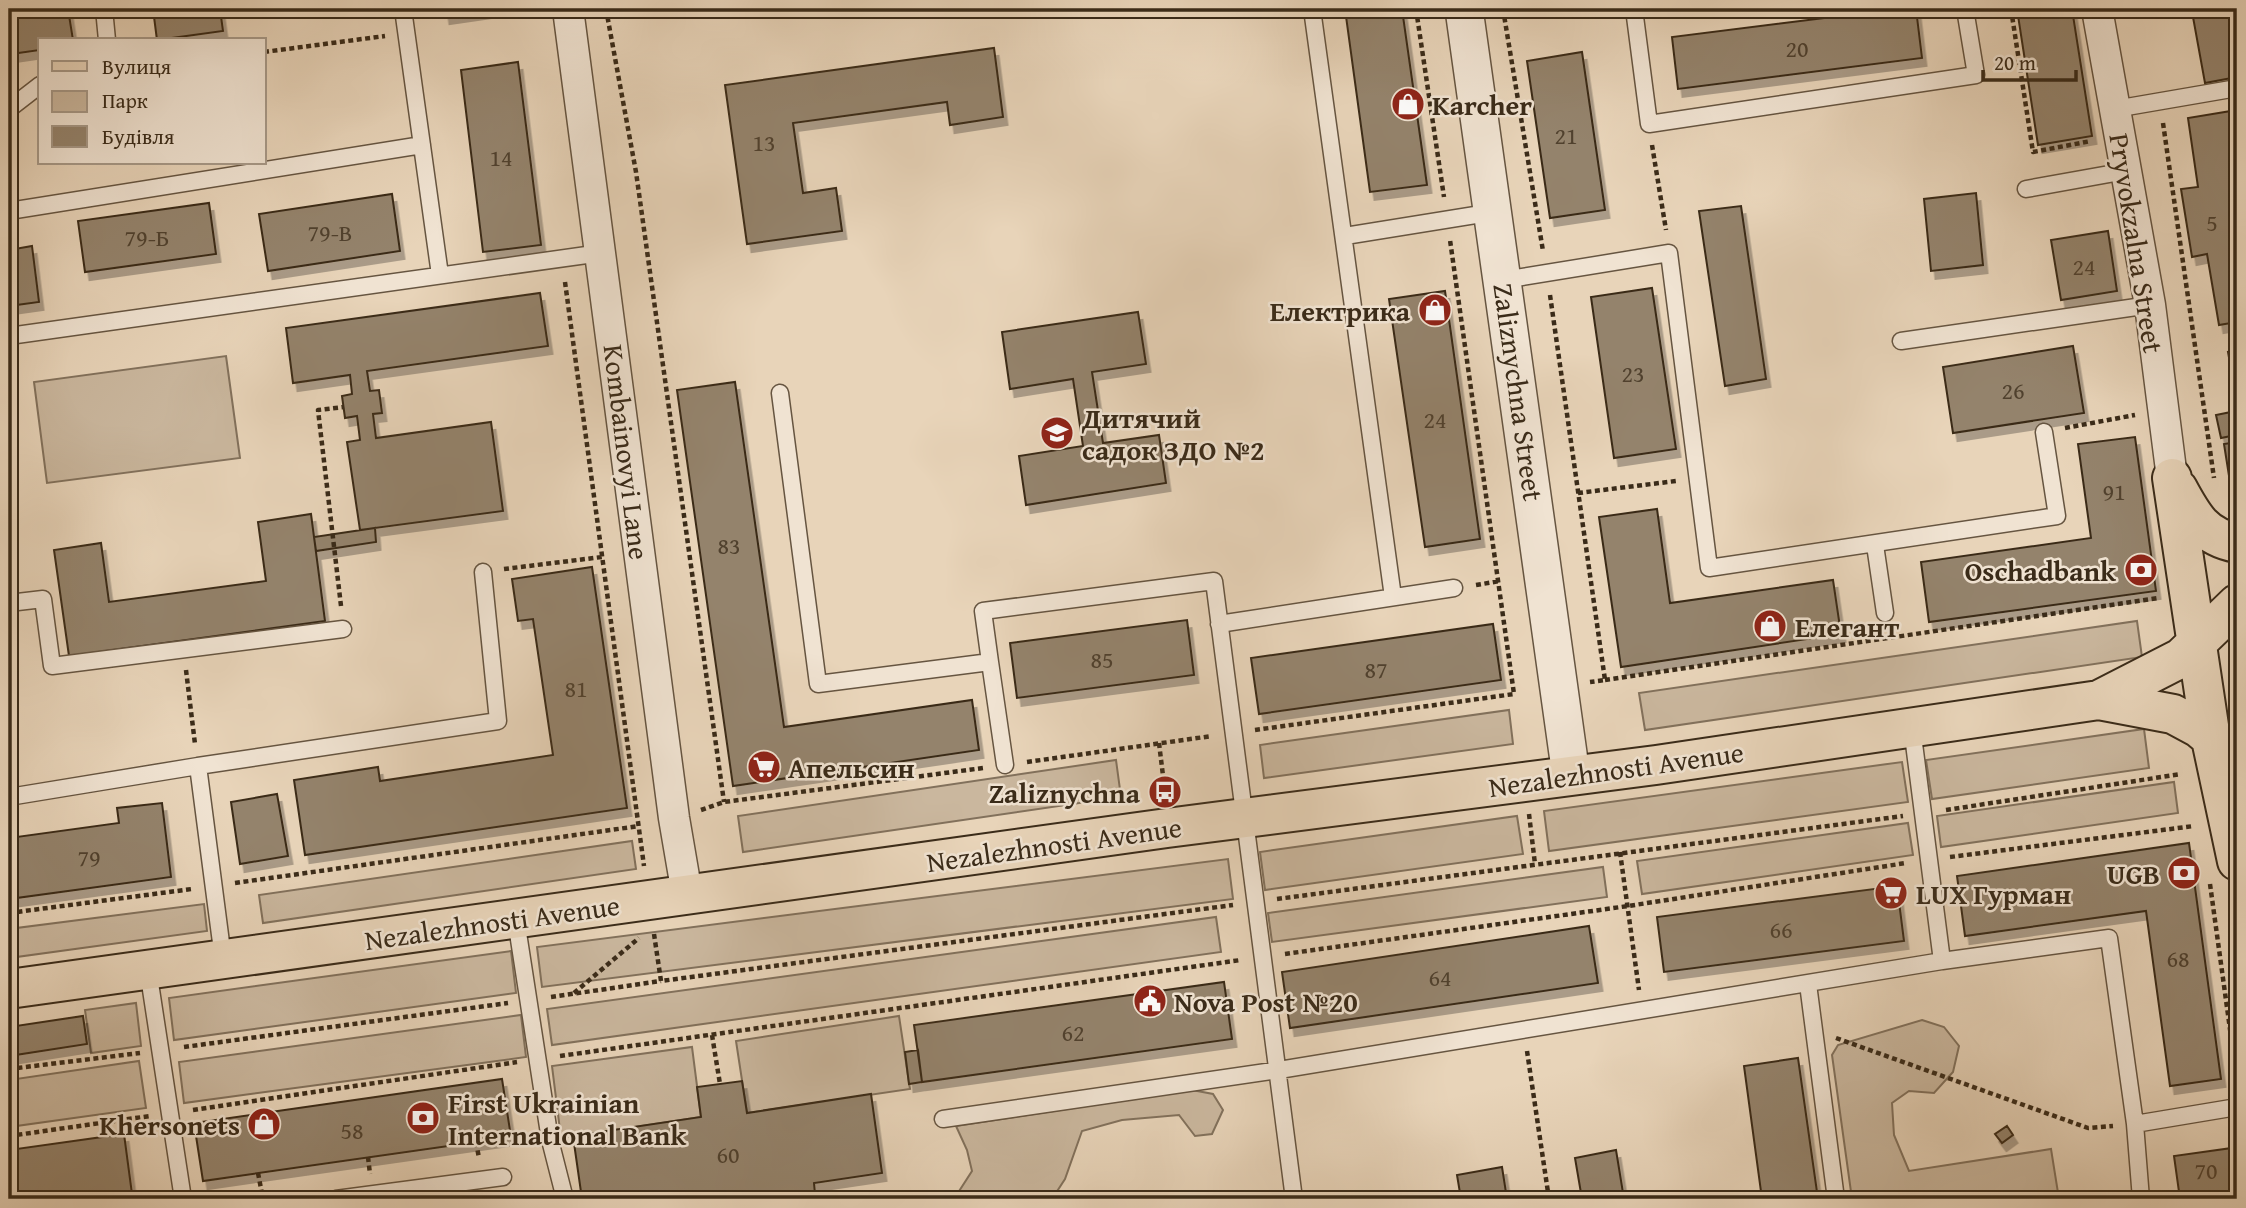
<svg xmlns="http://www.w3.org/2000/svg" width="2246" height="1208" font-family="'Gentium Book Plus',serif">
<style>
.green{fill:#cab79e;stroke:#82715c;stroke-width:2}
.building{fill:#94836c;stroke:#3a2b19;stroke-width:2;filter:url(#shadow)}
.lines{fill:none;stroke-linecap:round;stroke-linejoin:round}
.service-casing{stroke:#665541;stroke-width:19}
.minor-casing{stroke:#665541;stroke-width:33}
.tertiary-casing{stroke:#665541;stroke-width:40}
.primary-casing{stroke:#3a2b19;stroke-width:42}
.path{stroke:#3a2b19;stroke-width:4.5;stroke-dasharray:5 3.5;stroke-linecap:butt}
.service{stroke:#f0e3d2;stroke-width:16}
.minor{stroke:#f0e3d2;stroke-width:30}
.tertiary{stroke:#f0e3d2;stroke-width:37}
.primary{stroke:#e8d4b9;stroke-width:38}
.labels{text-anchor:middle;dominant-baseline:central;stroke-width:5;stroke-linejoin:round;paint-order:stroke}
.number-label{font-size:24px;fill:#50412e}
.poi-label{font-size:28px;font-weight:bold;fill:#3a2b19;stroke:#f0e3d2;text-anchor:start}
.street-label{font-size:28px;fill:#3a2b19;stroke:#f0e3d2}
</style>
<defs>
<filter id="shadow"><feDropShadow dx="4.5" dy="8" stdDeviation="0" flood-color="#0004"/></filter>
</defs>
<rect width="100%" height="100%" fill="#e8d4b9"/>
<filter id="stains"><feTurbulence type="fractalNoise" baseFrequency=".00286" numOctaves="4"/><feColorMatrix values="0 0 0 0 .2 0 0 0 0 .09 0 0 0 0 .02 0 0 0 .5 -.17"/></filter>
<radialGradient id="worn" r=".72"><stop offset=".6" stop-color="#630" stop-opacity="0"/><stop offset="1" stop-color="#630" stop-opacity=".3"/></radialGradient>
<path class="green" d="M226,356L240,458L47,483L34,382Z
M2137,621L2142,657L1645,730L1639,693Z
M1509,710L1513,744L1264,778L1260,745Z
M2144,729L2149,768L1932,799L1926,760Z
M1116,760L1121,797L743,852L738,816Z
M1902,762L1908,802L1549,851L1544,811Z
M2174,782L2178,813L1941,847L1937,816Z
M1517,816L1523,854L1265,890L1260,852Z
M1908,823L1913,855L1642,894L1637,861Z
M632,841L636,869L263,923L259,895Z
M1228,859L1233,899L542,987L537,947Z
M1603,867L1607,897L1272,942L1268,913Z
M204,904L207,931L9,958V929Z
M1216,917L1221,952L552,1045L547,1009Z
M511,951L516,993L174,1040L169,998Z
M136,1003L141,1046L91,1053L85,1010Z
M521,1015L526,1057L184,1103L179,1062Z
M899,1016L910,1089L747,1113L736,1041Z
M1922,1020L1944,1027L1959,1046L1953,1072L1934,1093L1909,1091L1892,1103L1894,1135L1909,1171L2051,1149L2059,1199H1852L1832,1055L1838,1045Z
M692,1047L701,1117L561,1138L552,1066Z
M139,1061L146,1108L9,1127V1080Z
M1192,1090L1213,1094L1223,1110L1212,1134L1195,1136L1179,1115L1122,1120L1082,1131L1065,1179L1052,1199H954L972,1171L967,1150L956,1126Z"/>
<path class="building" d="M9,9H68L73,40H40V50L11,54Z
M153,9H220L223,31L157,40Z
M444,9H494L445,16Z
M1345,9H1402L1427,185L1370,192Z
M1897,9H1916L1922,58L1678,89L1672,37Z
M2017,9H2072L2092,136L2038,145Z
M2237,9V77L2205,83L2193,17Z
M994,48L1003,117L950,125L947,102L793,123L803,193L836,188L842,231L747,244L725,85Z
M1582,52L1605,210L1550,218L1527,61Z
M518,62L541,245L483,252L461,70Z
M2237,110V322L2219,325L2207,254L2192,257L2181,189L2198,187L2188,118Z
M1976,193L1983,265L1931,271L1924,199Z
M392,194L400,251L268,271L259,214Z
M209,203L216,254L85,272L78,221Z
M1741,206L1766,379L1725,386L1699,211Z
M2108,231L2117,291L2061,300L2051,240Z
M32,246L39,302L9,306V250Z
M1652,288L1676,449L1614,458L1591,297Z
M1445,291L1480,539L1425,547L1389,299Z
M540,293L548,346L367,371L370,391L379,390L382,413L373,414L376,438L491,422L503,511L360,530L347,442L360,440L357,416L345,418L342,396L352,394L350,375L293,383L286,328Z
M1138,312L1146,364L1092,372L1103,443L1159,435L1166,483L1026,505L1019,456L1083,446L1073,379L1010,389L1002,332Z
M2073,346L2084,413L1953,433L1943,367Z
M2237,351V403L2228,352Z
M735,382L784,727L972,700L979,750L733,786L677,390Z
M2231,412L2236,435L2221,438L2216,415Z
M2135,437L2156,591L1929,622L1921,562L2091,538L2078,444Z
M2237,442V481L2230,482L2224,444Z
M1657,509L1670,603L1833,580L1841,634L1621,667L1599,517Z
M311,514L325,621L69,656L54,550L101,543L109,602L266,581L258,522Z
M375,528L376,542L316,551L314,537Z
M592,567L627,808L305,855L294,780L378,767L380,781L553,755L533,619L518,621L512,579Z
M1187,620L1194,675L1017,698L1010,643Z
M1493,624L1501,680L1259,714L1251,658Z
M277,794L288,856L240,864L231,802Z
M162,803L171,877L9,899V838L119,823L117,808Z
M2189,843L2221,1079L2170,1086L2146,911L1965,936L1957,876Z
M1897,886L1904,941L1664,972L1657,917Z
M1589,926L1598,983L1290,1028L1282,972Z
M1224,982L1232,1039L922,1082L914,1025Z
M83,1016L87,1044L9,1056V1027Z
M918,1050L922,1082L909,1084L905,1052Z
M1798,1058L1818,1199H1762L1744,1066Z
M502,1079L511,1137L203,1181L194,1123Z
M742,1081L747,1113L871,1094L882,1173L814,1183L815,1194L778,1199H582L573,1136L701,1117L697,1087Z
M2007,1126L2013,1135L2002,1143L1995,1134Z
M124,1134L132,1194L97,1199H9V1150Z
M2232,1148L2237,1199H2180L2174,1156Z
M1616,1150L1624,1199H1582L1575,1158Z
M1502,1167L1507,1199H1461L1457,1175Z"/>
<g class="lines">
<defs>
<path id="service" d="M104,9L107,40
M403,9L440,275
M1312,9L1393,597
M1634,9L1649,124L1976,75L1965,9
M9,109L40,85
M2115,109L2237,88
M2026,189L2126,171
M9,211L422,145
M1345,236L1494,212
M1504,280L1669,253L1709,568L2057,516L2044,432
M9,336L601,253
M1901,341L2150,305
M780,393L818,684L990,662L983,611L1214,581L1294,1199
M1875,545L1885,613
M9,603L43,599L52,666L343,629
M1219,624L1454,588
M990,662L1005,765
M1912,728L1942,961
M9,797L198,766
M516,920L550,1140L565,1199
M223,958L198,766L498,721L483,572
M148,970L183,1199
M1808,984L1836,1199
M943,1119L1279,1070L1942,961L2109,938L2135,1124L2141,1199
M2135,1124L2237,1107
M336,1199L503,1177"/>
<path id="minor" d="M568,9L674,818L687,894
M2097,9L2150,305L2172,478"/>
<path id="tertiary" d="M1464,9L1571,775"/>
<path id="primary" d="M2172,478L2211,739L2237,861
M2178,489C2193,517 2204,537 2237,543
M2099,700L2173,714L2199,728L2222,747
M9,989L1167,828L1656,765L2099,700L2181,658L2237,604"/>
</defs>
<use href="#service" class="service-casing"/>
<use href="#minor" class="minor-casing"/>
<use href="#tertiary" class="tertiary-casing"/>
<use href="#primary" class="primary-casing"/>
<path class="path" d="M606,9L636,172L724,802
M1416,9L1444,197
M1503,9L1543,251
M2011,9L2033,152L2091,141
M264,52L385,36
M2163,123L2214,478
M1652,145L1666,230
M565,282L644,866
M1550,295L1605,680L1590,682
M2065,428L2135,415
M1578,493L1676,481
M504,569L602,557
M1476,585L1500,581
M341,606L318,410L344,407
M186,670L195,744
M1605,680L2158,598
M1255,730L1514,694L1450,240
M1159,743L1165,792
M1027,762L1212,736
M701,810L724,802L983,768
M1946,810L2181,774
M1529,814L1535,864
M1620,852L1639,990
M1950,857L2194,826
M235,883L639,826
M2210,884L2237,1080
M1277,899L1903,816
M9,913L192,889
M654,934L661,981L1233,905
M1285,954L1628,906L1906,863
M574,993L639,938
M551,997L661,981
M712,1035L720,1084
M1836,1038L2088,1128L2113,1126
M184,1047L508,1003
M1527,1051L1549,1199
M560,1056L1241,960
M9,1069L140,1053
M9,1075L16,1068
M193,1110L517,1062
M9,1136L150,1116
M476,1142L479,1158
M368,1157L370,1174
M258,1173L263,1199
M118,1196L119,1199"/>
<use href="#service" class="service"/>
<use href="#minor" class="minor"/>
<use href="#tertiary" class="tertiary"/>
<use href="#primary" class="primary"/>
</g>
<defs>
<symbol id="shop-disc" viewBox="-11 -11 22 22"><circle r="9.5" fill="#8f2418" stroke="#f0e3d2"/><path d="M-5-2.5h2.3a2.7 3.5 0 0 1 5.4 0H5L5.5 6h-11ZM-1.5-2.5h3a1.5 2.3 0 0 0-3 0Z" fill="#fff"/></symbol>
<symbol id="school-disc" viewBox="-11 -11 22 22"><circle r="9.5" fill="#8f2418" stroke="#f0e3d2"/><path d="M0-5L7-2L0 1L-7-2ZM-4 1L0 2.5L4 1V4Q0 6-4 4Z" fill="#fff"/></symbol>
<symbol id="bank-disc" viewBox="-11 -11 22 22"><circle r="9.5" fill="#8f2418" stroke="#f0e3d2"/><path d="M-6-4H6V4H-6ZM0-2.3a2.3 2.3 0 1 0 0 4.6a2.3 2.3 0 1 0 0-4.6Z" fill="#fff"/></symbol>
<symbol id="supermarket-disc" viewBox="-11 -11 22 22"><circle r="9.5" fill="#8f2418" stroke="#f0e3d2"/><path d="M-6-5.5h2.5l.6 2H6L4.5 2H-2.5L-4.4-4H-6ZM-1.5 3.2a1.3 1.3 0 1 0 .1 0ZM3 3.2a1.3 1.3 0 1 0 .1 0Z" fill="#fff"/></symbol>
<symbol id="bus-disc" viewBox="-11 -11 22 22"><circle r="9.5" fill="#8f2418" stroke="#f0e3d2"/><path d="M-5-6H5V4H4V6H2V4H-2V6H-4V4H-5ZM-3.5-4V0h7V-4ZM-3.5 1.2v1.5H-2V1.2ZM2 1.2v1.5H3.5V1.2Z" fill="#fff"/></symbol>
<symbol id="civic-disc" viewBox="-11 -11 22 22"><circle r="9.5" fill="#8f2418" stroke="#f0e3d2"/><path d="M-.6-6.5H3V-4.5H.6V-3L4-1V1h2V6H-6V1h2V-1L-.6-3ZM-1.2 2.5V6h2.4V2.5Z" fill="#fff"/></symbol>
</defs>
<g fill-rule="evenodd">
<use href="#shop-disc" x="1389" y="85" width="38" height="38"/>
<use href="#shop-disc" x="1416" y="291" width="38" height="38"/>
<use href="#school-disc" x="1038" y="414" width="38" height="38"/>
<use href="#bank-disc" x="2122" y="551" width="38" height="38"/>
<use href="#shop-disc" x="1751" y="607" width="38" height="38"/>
<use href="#supermarket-disc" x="745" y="748" width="38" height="38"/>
<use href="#bus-disc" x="1146" y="773" width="38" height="38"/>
<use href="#bank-disc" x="2165" y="854" width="38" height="38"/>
<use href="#supermarket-disc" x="1872" y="874" width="38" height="38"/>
<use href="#civic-disc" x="1131" y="982" width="38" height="38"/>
<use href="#bank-disc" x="404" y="1099" width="38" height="38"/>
<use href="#shop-disc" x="245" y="1105" width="38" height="38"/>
</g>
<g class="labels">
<g class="number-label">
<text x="1797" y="48">20</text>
<text x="1566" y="135">21</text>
<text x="764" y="142">13</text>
<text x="501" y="157">14</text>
<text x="2212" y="222">5</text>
<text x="330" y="232">79-В</text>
<text x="147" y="237">79-Б</text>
<text x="2084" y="266">24</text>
<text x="1633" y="373">23</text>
<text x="2013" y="390">26</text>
<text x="1435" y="419">24</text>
<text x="2114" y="491">91</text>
<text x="729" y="545">83</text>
<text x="1102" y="659">85</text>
<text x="1376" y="669">87</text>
<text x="576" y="688">81</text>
<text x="89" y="857">79</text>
<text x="1781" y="929">66</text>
<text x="2178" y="958">68</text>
<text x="1440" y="977">64</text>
<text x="1073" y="1032">62</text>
<text x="352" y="1130">58</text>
<text x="728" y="1154">60</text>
<text x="2206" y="1170">70</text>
</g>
<g class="poi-label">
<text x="1432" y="104">Karcher</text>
<text x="1410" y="310" text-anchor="end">Електрика</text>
<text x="1082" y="417">Дитячий<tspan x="1082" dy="32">садок ЗДО №2</tspan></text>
<text x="2116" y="570" text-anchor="end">Oschadbank</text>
<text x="1795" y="626">Елегант</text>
<text x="788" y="767">Апельсин</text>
<text x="1140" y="792" text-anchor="end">Zaliznychna</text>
<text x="2160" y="873" text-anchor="end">UGB</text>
<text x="1916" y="893">LUX Гурман</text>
<text x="1174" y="1001">Nova Post №20</text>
<text x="448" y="1102">First Ukrainian<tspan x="448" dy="32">International Bank</tspan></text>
<text x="240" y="1124" text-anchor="end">Khersonets</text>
</g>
<g class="street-label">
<text transform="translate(2137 243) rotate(81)">Pryvokzalna Street</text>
<text transform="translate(1519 392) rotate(82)">Zaliznychna Street</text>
<text transform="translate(627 452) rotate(83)">Kombainovyi Lane</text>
<text transform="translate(1616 769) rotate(-8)">Nezalezhnosti Avenue</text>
<text transform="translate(1054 844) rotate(-8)">Nezalezhnosti Avenue</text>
<text transform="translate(492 922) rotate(-8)">Nezalezhnosti Avenue</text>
</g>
</g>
<rect width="2246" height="1208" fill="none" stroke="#e8d4b9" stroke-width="35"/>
<rect x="10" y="10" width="2225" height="1187" fill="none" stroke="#3a2b19" stroke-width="3.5"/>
<rect x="18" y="18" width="2211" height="1173" fill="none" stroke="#3a2b19" stroke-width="2"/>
<rect x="38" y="38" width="228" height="126" fill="#f0e3d2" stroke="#a79988" stroke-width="2"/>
<rect x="52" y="61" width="35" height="10" fill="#e8d4b9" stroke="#a79988" stroke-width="2"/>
<text x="102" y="74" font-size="21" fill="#3a2b19">Вулиця</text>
<rect x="52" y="91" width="35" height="21" fill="#cab79e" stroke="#a79988" stroke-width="2"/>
<text x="102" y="108" font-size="21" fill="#3a2b19">Парк</text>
<rect x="52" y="126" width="35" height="21" fill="#94836c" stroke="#a79988" stroke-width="2"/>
<text x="102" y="144" font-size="21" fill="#3a2b19">Будівля</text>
<path d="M1983 70v10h93v-10" fill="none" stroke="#3a2b19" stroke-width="3.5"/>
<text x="1994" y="70" font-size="21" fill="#3a2b19" stroke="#f0e3d2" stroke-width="5" paint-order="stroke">20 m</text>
<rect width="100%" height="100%" filter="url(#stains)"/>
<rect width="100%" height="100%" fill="url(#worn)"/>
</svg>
